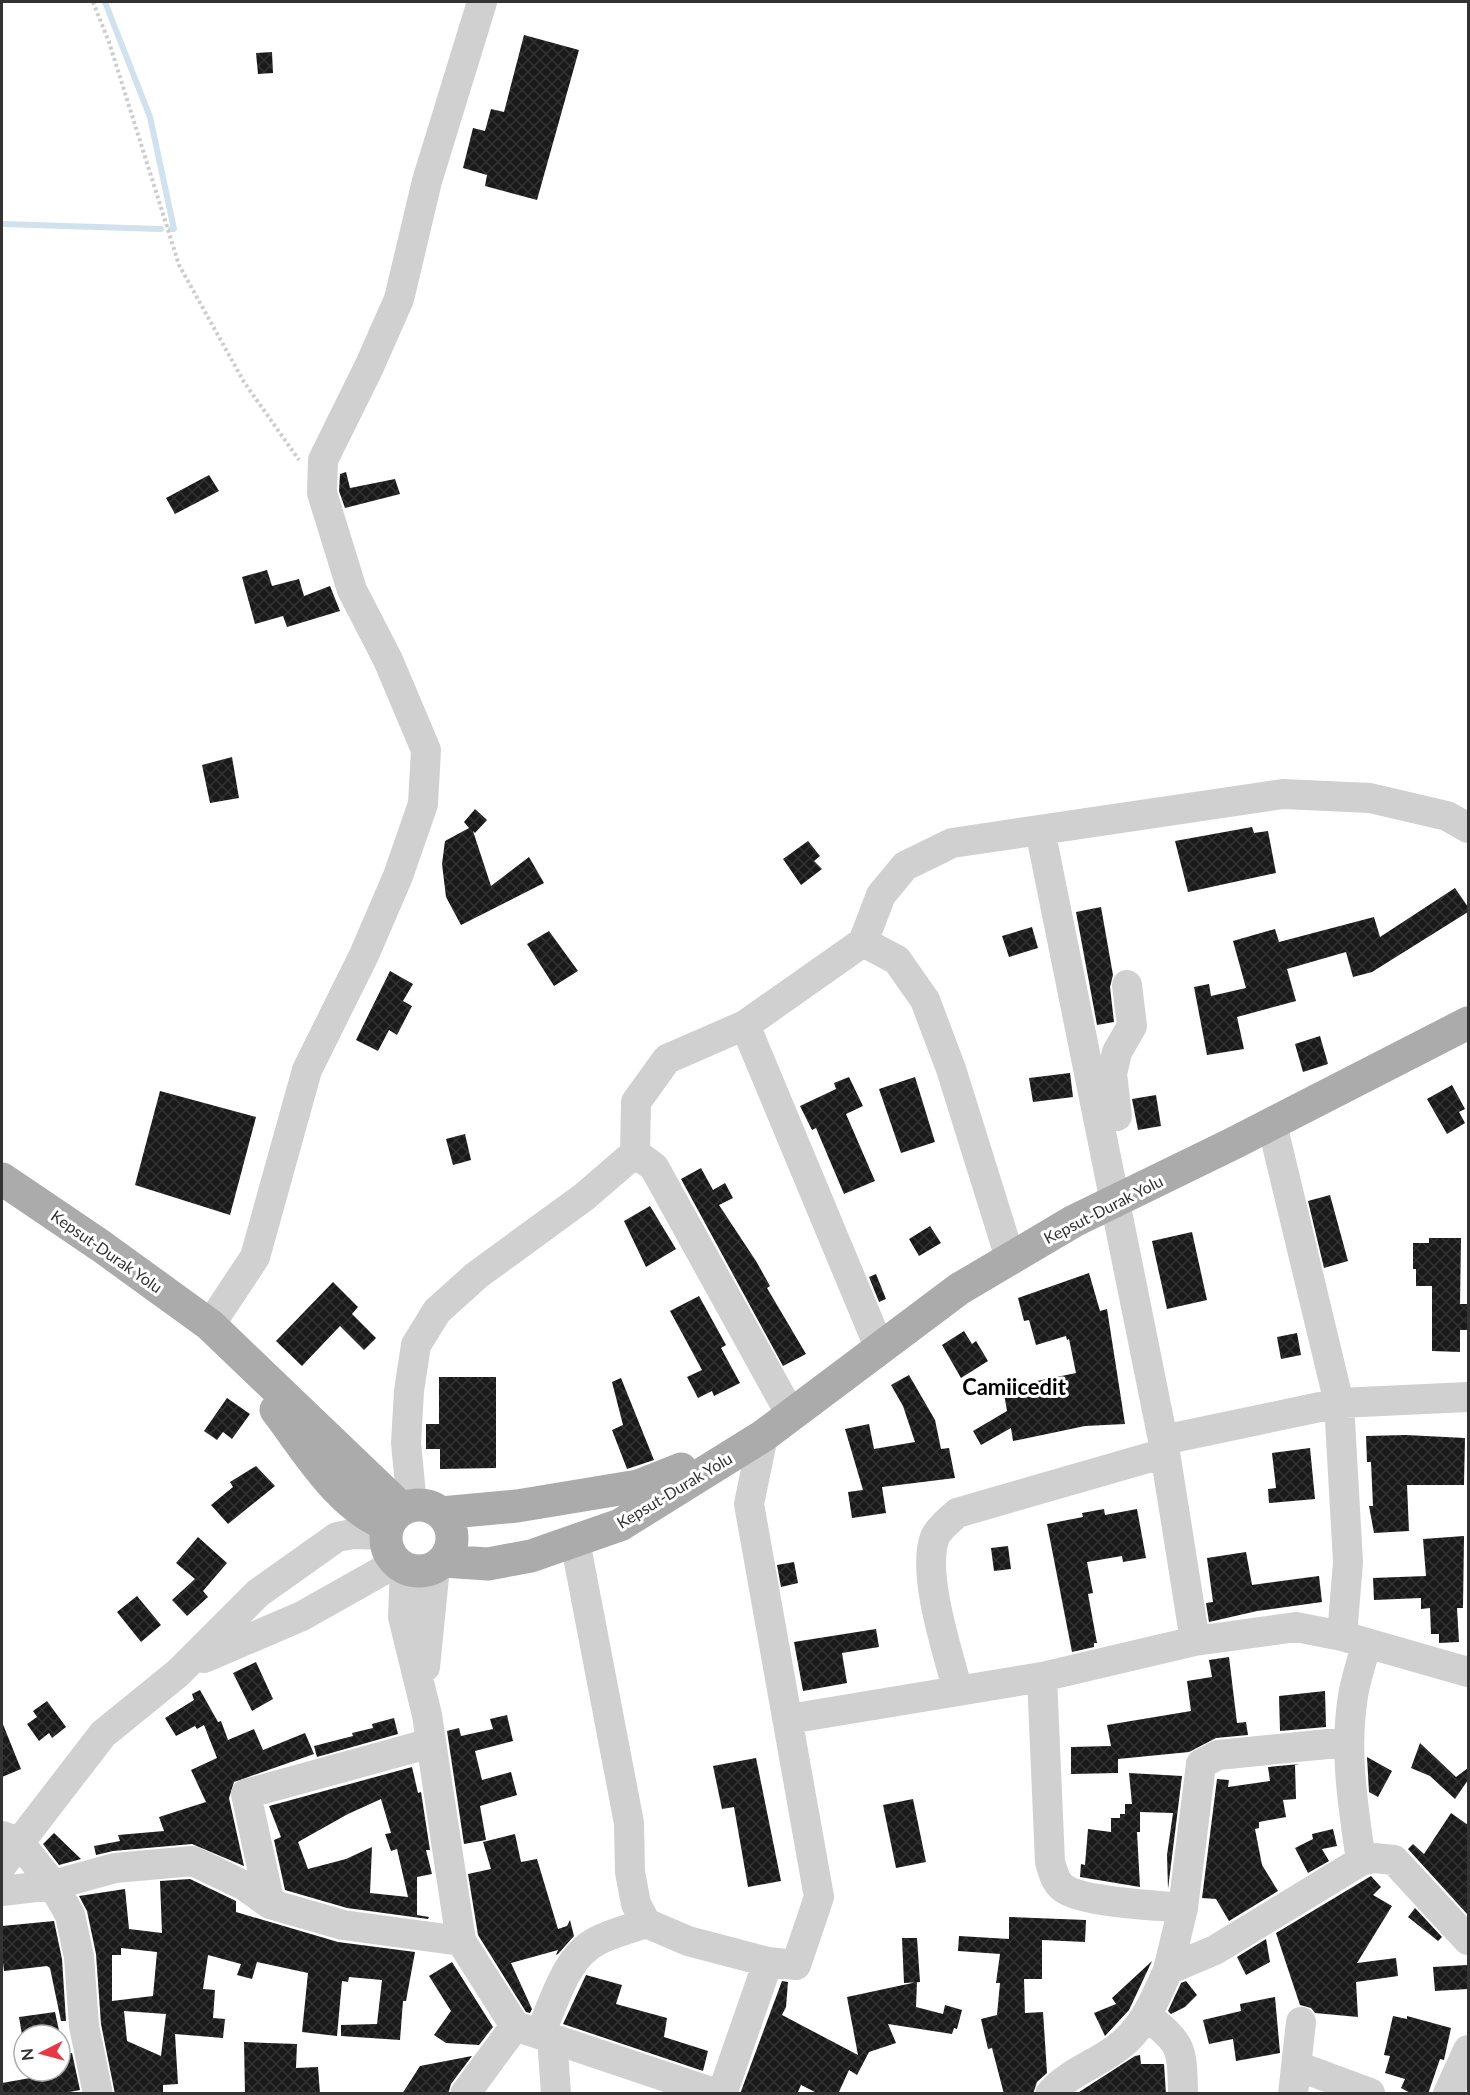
<svg xmlns="http://www.w3.org/2000/svg" width="1470" height="2095" font-family="Lato,sans-serif">
<style>
.lines{fill:none;stroke-linecap:round;stroke-linejoin:round}
.stream{stroke:#cfe2ee;stroke-width:6}
.building{fill:url(#building-cross-hatch);fill-rule:evenodd}
.path{stroke:#cdcdcd;stroke-width:4;stroke-dasharray:3 3;stroke-linecap:butt}
.minor{stroke:#d0d0d0;stroke-width:30}
.major{stroke:#ababab;stroke-width:33}
.labels{text-anchor:middle;dominant-baseline:central;stroke-width:6;stroke-linejoin:round;paint-order:stroke}
.street-label{font-size:16px;fill:#333;stroke:#fff}
.district-label{font-size:22px;font-weight:bold;fill:#000;stroke:#fff}
</style>
<defs>
<pattern id="building-cross-hatch" width="8" height="8" patternUnits="userSpaceOnUse" patternTransform="scale(1.5)"><rect width="8" height="8" fill="#1a1a1a"/><path d="M0 0l8 8M0 8l8-8" fill="none" stroke="#333"/></pattern>
</defs>
<rect width="100%" height="100%" fill="#fff"/>
<g class="lines">
<path class="stream" d="M105,2L150,117L174,229H171
M2,224L161,229"/>
</g>
<path class="building" d="M524,35L579,50L537,200L485,186L487,175L463,168L473,128L485,131L491,109L504,112Z
M272,52L273,73L258,74L256,53Z
M346,472L350,488L395,479L400,494L345,508L339,491L340,474Z
M209,475L219,491L175,514L166,498Z
M267,570L272,586L299,579L304,596L330,586L340,611L287,627L283,616L255,624L242,577Z
M232,757L239,798L210,803L202,765Z
M475,809L487,820L475,833L473,831L491,886L529,857L544,883L461,925L446,897L442,864L445,841L469,828L464,822Z
M1252,827L1254,833L1268,831L1276,873L1188,892L1175,841Z
M808,841L820,856L814,861L822,869L801,885L783,859Z
M1455,888L1468,907V912L1372,972L1353,977L1346,952L1287,969L1296,1001L1237,1017L1244,1049L1207,1055L1194,987L1209,984L1211,996L1246,988L1233,941L1275,929L1279,942L1374,917L1380,937Z
M1101,907L1113,975L1110,987L1114,1022L1097,1025L1076,912Z
M1032,927L1038,948L1009,957L1002,936Z
M549,931L578,971L554,986L527,944Z
M390,971L413,984L403,1001L412,1006L397,1035L389,1030L378,1051L356,1040Z
M1320,1036L1328,1064L1303,1072L1295,1044Z
M1070,1073L1073,1097L1033,1102L1029,1078Z
M849,1077L863,1106L846,1114L875,1181L844,1194L816,1128L812,1130L800,1106L836,1089L834,1083Z
M915,1077L935,1142L901,1153L879,1089Z
M1452,1085L1465,1109L1459,1112L1465,1123L1447,1134L1427,1099Z
M160,1091L256,1117L230,1215L135,1185Z
M1156,1095L1161,1126L1138,1130L1132,1099Z
M465,1134L471,1160L453,1165L446,1139Z
M701,1168L713,1190L725,1183L733,1198L719,1205L756,1261L770,1286L767,1288L806,1354L783,1366L681,1179Z
M1330,1195L1348,1261L1324,1268L1308,1201Z
M650,1206L676,1249L646,1267L624,1221Z
M930,1226L941,1243L919,1256L909,1239Z
M1192,1232L1207,1300L1167,1309L1152,1241Z
M1429,1238H1461L1460,1304H1468V1330H1460V1352L1432,1351V1286H1416V1269H1413V1243H1429Z
M1089,1273L1100,1311L1107,1309L1125,1424L1085,1426L1013,1441L1011,1428L981,1445L973,1431L1007,1411L1003,1388L1076,1373L1069,1339L1067,1340L1066,1336L1036,1345L1029,1320L1024,1321L1018,1298Z
M876,1274L886,1299L879,1302L869,1277Z
M333,1282L358,1307L352,1314L376,1338L364,1350L340,1326L302,1366L276,1341Z
M699,1296L726,1345L721,1348L740,1383L714,1396L712,1391L698,1398L687,1377L702,1370L670,1311Z
M964,1331L972,1344L976,1341L988,1361L961,1378L942,1345Z
M1297,1333L1301,1355L1281,1359L1277,1337Z
M909,1375L935,1420L941,1449L949,1448L955,1478L882,1487L886,1513L852,1518L848,1492L863,1490L845,1429L869,1424L874,1449L915,1442L903,1406L891,1385Z
M439,1377H496V1468L440,1469V1449H426V1424H439Z
M621,1378L654,1460L627,1469L612,1430L623,1425L612,1382Z
M227,1398L250,1414L232,1439L223,1432L217,1440L204,1431Z
M1406,1435L1465,1438L1464,1485H1407L1409,1531L1374,1533L1369,1506H1373L1371,1462H1367L1366,1436Z
M1310,1448L1315,1499L1269,1503L1268,1489L1276,1488L1272,1453Z
M256,1466L275,1486L228,1524L211,1505L233,1487L230,1482Z
M1104,1509L1105,1515L1137,1509L1146,1558L1123,1562L1122,1556L1087,1562L1093,1593L1088,1594L1097,1643H1094V1647L1072,1652L1047,1524L1083,1517L1082,1513Z
M1464,1536L1463,1608H1457L1459,1642L1439,1643V1634H1431L1430,1608L1421,1609V1598L1374,1600L1373,1578L1426,1576L1423,1539Z
M198,1537L227,1563L203,1591L208,1597L187,1616L172,1600L195,1579L176,1563Z
M1008,1546L1011,1569L994,1571L991,1548Z
M1246,1552L1252,1585L1319,1576L1322,1602L1257,1611L1209,1622L1206,1603L1213,1602L1207,1558Z
M794,1562L798,1583L781,1587L777,1565Z
M137,1596L161,1625L141,1642L117,1612Z
M876,1629L879,1647L842,1653L847,1683L803,1691L794,1642Z
M1229,1657L1237,1723L1246,1722L1248,1735L1216,1738L1189,1752L1118,1759V1773L1071,1774V1747L1111,1746L1107,1725L1191,1711L1187,1681L1212,1677L1209,1660Z
M256,1662L273,1699L252,1711L233,1673Z
M200,1690L218,1722L221,1721L228,1740L254,1729L263,1750L305,1733L314,1754L234,1782L229,1798L244,1866L192,1844L113,1851L96,1855L94,1846L120,1841L118,1835L164,1831L159,1817L206,1802L191,1770L217,1758L204,1725L197,1729L195,1726L176,1736L165,1718L194,1700L192,1694Z
M1325,1691L1326,1727L1280,1731L1279,1696Z
M47,1701L66,1727L52,1738L49,1733L39,1741L27,1724L37,1717L33,1711Z
M507,1715L513,1741L475,1751L482,1780L511,1772L517,1795L480,1806L486,1840L464,1844L447,1731L459,1728L461,1736L493,1729L490,1719Z
M394,1718L398,1734L317,1757L314,1746L353,1736L352,1733L373,1728L372,1724Z
M2,1722L21,1769L2,1777Z
M1420,1743L1456,1777L1468,1768V1780L1455,1799L1430,1776L1411,1768Z
M1367,1757L1392,1771L1378,1797L1369,1792Z
M756,1758L781,1881L748,1887L734,1807L722,1809L713,1766Z
M1300,1764L1295,1765L1296,1799L1283,1800L1286,1817L1259,1822V1828L1255,1829L1262,1865L1278,1891L1229,1921L1216,1899L1202,1898L1217,1779L1229,1780L1228,1787L1270,1781L1268,1767Z
M412,1767L418,1793L421,1792L430,1850H426L432,1874L417,1877V1915L429,1917L428,1919L347,1908L285,1890L274,1840L281,1837L269,1806ZM381,1799L391,1833L385,1834L391,1851L397,1849L408,1897L370,1893L372,1847L346,1859L308,1869L298,1842L348,1814Z
M1129,1773L1182,1776L1168,1889L1167,1855L1173,1813L1140,1812V1832H1137L1140,1887L1080,1877L1081,1864L1085,1865L1088,1829L1111,1832V1818H1120V1814H1125V1804H1132Z
M913,1799L926,1862L896,1868L883,1805Z
M1451,1813L1468,1825V1915L1408,1849L1413,1844L1424,1854Z
M1333,1829L1337,1846L1322,1849L1329,1861L1308,1873L1295,1848L1313,1839L1312,1834Z
M54,1833L81,1859L59,1865L43,1844Z
M515,1834L521,1862L537,1859L558,1929L567,1926L570,1920L574,1936L558,1954L556,1955L558,1950L511,1963L532,2009L530,2013L526,2012L478,1935L468,1874L491,1869L483,1842Z
M1371,1876L1381,1887L1373,1895L1392,1906L1357,1963L1396,1958L1398,1976L1356,1982L1358,2017L1315,2013L1311,2008L1300,2005L1276,1933Z
M190,1879L236,1901V1912L338,1942L415,1952L406,2001H403L400,2040L341,2036V2025L377,2024L382,1980L349,1977L348,1982L342,1981L337,2036L302,2032L308,1973L257,1962L252,1979L237,1975L241,1964L208,1955L203,1989L215,1990L213,2018L225,2019L223,2038L175,2034L178,2084L163,2085V2094H115L101,2024L96,1954L87,1911L79,1896L125,1889L129,1929L162,1933L160,1881ZM121,1948L157,1952L153,1996L112,2001V1955H121ZM124,2011L166,2014L161,2056L127,2041Z
M1415,1908L1442,1937L1438,1941L1408,1917Z
M1009,1917L1086,1920L1085,1942L1042,1940V1979H1024L1025,2013L1043,2012L1047,2073L1037,2082L1033,2094H1004L992,2048L988,2049L981,2019L997,2015L1000,1983H996L1000,1954L958,1951L959,1936L1009,1939Z
M54,1921L62,1959L66,2021H61L50,1968L47,1966L4,1971L2,1954V1926Z
M902,1938H917L920,1982L904,1983Z
M1266,1939L1270,1962L1246,1975L1237,1957Z
M1152,1961L1129,2010L1105,2036L1094,2013L1116,2004L1112,1998Z
M452,1962L493,2027L479,2045L446,2043L434,2035L451,2011L429,1976Z
M1467,1965L1468,1989L1435,1991L1433,1967Z
M586,1975L622,1985L616,2004L667,2018L664,2037L708,2051L703,2071L563,2024Z
M782,1981L788,1982L786,2007L782,2015L858,2055L847,1997L917,1982L916,2007L943,2014L945,2005L962,2010L957,2029L954,2028L952,2034L888,2024L896,2043L869,2052L857,2075L849,2070L838,2094H819L801,2085L797,2094H740Z
M1186,1981L1197,1995L1185,2007L1171,2014L1168,2011L1181,1983Z
M1275,1997L1280,2053L1236,2061L1233,2039L1209,2044L1203,2020L1241,2011L1240,2004Z
M55,2012L60,2035H22L19,2017Z
M1393,2016L1407,2019V2016L1451,2028L1444,2060L1440,2059L1428,2094H1412L1401,2088L1405,2079L1385,2073L1390,2056L1384,2055Z
M244,2042L297,2044L296,2068L318,2067L320,2094H245Z
M72,2053L80,2090L59,2094H2V2083L47,2075V2071H60V2055Z
M1140,2055L1141,2064H1164L1166,2094H1076L1135,2056Z
M472,2056L451,2084L448,2094H402L420,2066Z"/>
<g class="lines">
<path class="path" d="M93,2L109,42L179,265L244,382L299,460"/>
<path class="minor" d="M1040,830L1163,1440L1195,1641
M863,942L897,960L925,1000L951,1069L1010,1258
M745,1025L880,1349
M1117,1116L1112,1074L1117,1052L1132,1026L1127,985
M1272,1124L1339,1403L1348,1562L1342,1636
M635,1153L654,1167L791,1415
M210,1325L255,1257L307,1070L364,955L398,876L423,804L426,750L388,660L352,590L322,493L323,460L369,367L399,299L427,181L482,2
M1163,1440L1339,1403L1468,1397
M412,1505L406,1443L409,1391L416,1345L437,1311L477,1275L584,1197L635,1153L636,1102L667,1059L745,1025L863,942L881,895L905,866L952,843L1283,794L1370,798L1447,816L1468,828
M575,1541L629,1823L630,1872L636,1904L646,1923L688,1941L768,1962L796,1965L819,1897L749,1504L763,1436
M405,1568L403,1617L427,1715L461,1941L515,2026L717,2094
M204,1658L302,1616L396,1563
M425,1667L435,1567
M1042,1677L1050,1862C1053,1872 1055,1881 1062,1887C1080,1903 1157,1905 1183,1908
M958,1691C948,1653 921,1573 935,1537C939,1528 950,1520 957,1513L1165,1453
M789,1719L1042,1677L1195,1641L1296,1627L1342,1636L1468,1672
M2,1836L19,1842L53,1885L70,1915L79,1957L84,2026L98,2094
M1361,1861C1353,1805 1344,1752 1353,1696C1356,1678 1362,1660 1367,1643
M2,1865L103,1734L178,1673L258,1593L337,1537L353,1534L386,1535
M2,1891L53,1885L115,1868L193,1861L245,1886L270,1904L343,1925L461,1941
M270,1904L246,1794L431,1743
M1168,1970L1183,1908L1201,1764L1218,1755L1348,1742
M1147,2016C1183,2045 1182,2048 1183,2094
M540,2034C554,2003 565,1957 597,1941C612,1933 630,1929 646,1923
M552,2038L556,2094
M1297,2066L1370,2093
M465,2094L515,2026
M722,2094L768,1962
M1050,2094C1070,2071 1100,2063 1122,2044C1145,2025 1156,1997 1168,1970L1215,1950L1361,1861L1374,1858L1394,1860L1468,1940
M1293,2094L1301,2022
M1448,2094L1468,2050"/>
<path class="major" d="M2,1179L101,1246L210,1325L402,1509
M276,1410C307,1450 339,1507 388,1525
M386 1538a33 33 0 1 1 66 0a33 33 0 1 1-66 0Z
M441,1513L517,1506L638,1486L681,1469
M443,1561L488,1564L531,1556L620,1525L763,1436L959,1289L1074,1221L1234,1143L1468,1023"/>
</g>
<g class="labels">
<g class="street-label">
<text transform="translate(1103 1209) rotate(-27)">Kepsut-Durak Yolu</text>
<text transform="translate(107 1251) rotate(35)">Kepsut-Durak Yolu</text>
<text transform="translate(674 1490) rotate(-31)">Kepsut-Durak Yolu</text>
</g>
<g class="district-label">
<text x="1014" y="1386">Camiicedit</text>
</g>
</g>
<rect width="1470" height="2095" fill="none" stroke="#333333" stroke-width="6"/>
<g transform="translate(42 2053) rotate(264)"><circle r="28" fill="#ffffff" stroke="#adadad" stroke-width="1.5"/>
<path d="M0-4.5L10 22L0 15L-10 22Z" fill="#e63946"/>
<text y="-9" font-size="16" font-weight="bold" text-anchor="middle" fill="#333333">N</text>
</g>
</svg>
